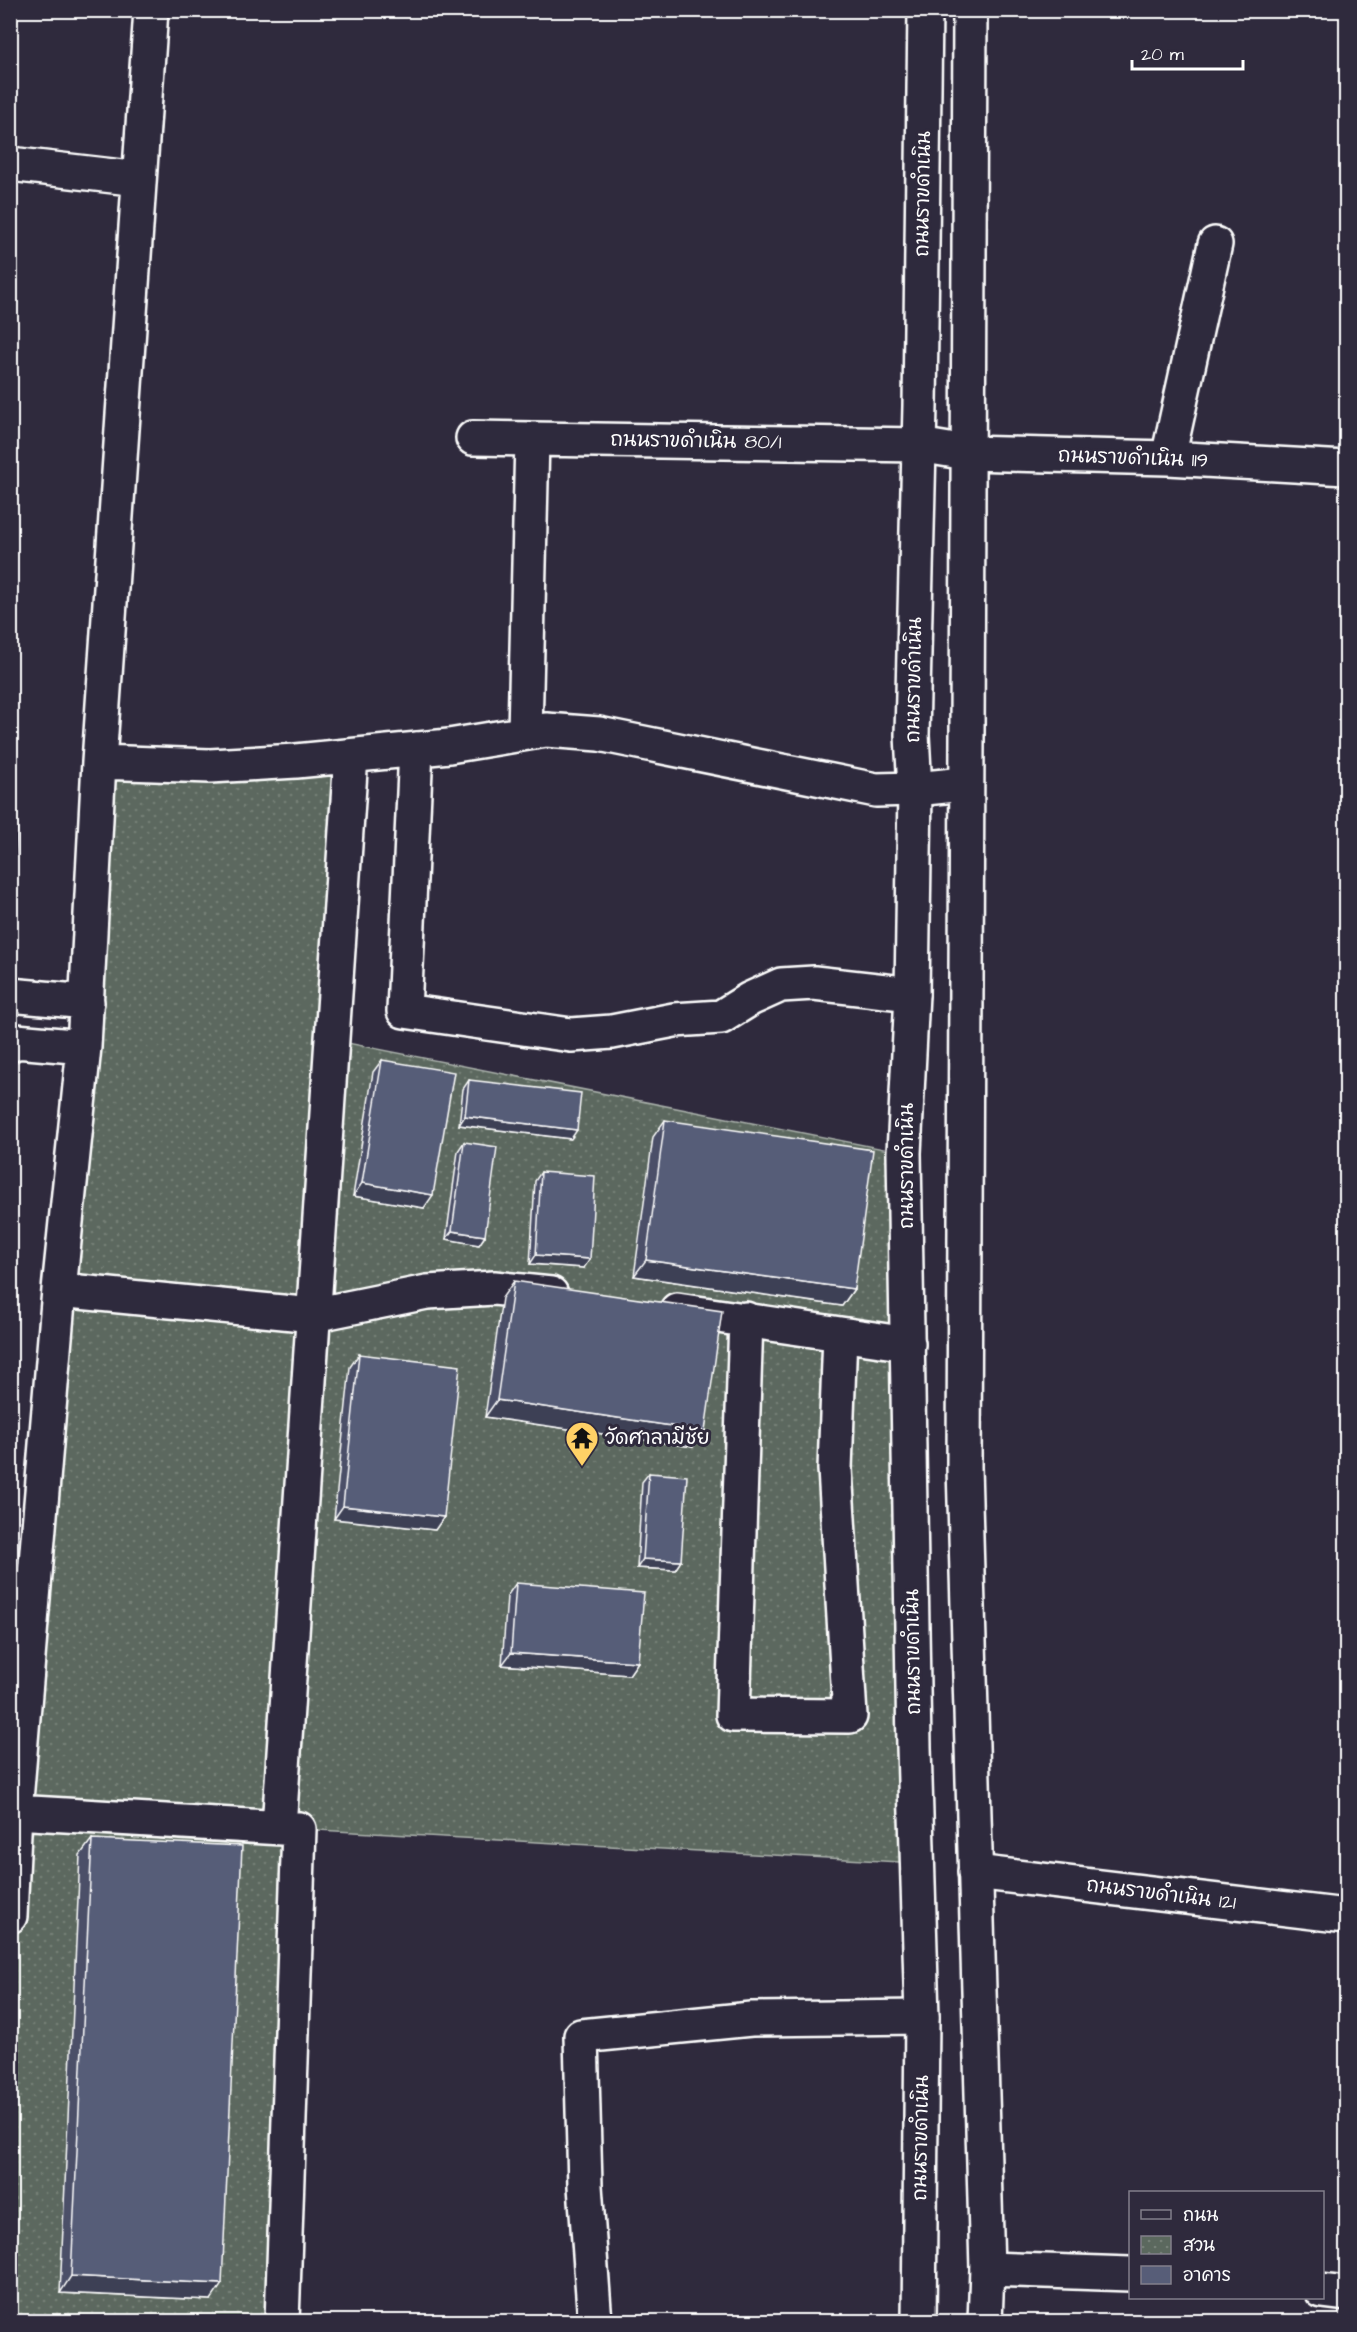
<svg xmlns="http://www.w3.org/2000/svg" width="1357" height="2332" font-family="'Architects Daughter','Playpen Sans Thai',sans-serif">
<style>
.park{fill:url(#park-dots);stroke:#adb4ae;stroke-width:1.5}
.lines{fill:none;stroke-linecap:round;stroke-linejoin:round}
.minor-casing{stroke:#fff;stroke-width:38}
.major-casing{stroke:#fff;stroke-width:38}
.minor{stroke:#2f2a3d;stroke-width:33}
.major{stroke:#2f2a3d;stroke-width:33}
.wall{fill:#4b5067;stroke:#fff;stroke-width:1.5}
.shaded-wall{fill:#3d4154;stroke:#fff;stroke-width:1.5}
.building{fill:#575d78;stroke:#fff;stroke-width:1.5}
.labels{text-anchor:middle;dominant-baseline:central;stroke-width:6;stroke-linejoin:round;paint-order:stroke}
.street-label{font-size:20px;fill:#fff;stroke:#2f2a3d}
.poi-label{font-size:20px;fill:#fff;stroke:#2f2a3d;text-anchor:start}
</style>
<defs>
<pattern id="park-dots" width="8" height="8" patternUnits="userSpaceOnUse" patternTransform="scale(1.5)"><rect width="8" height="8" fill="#5b685e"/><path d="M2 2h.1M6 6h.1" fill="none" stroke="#747f76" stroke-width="1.8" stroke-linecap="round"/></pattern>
</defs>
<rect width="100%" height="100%" fill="#2f2a3d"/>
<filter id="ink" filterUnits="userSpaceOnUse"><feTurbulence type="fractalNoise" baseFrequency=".0167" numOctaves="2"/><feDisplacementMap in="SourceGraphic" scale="12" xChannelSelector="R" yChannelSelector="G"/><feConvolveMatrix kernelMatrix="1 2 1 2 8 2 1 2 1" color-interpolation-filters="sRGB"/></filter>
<g filter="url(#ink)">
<path class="park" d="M351,756L332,1040L904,1153L918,1863L300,1829L282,2321L11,2322L10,1916L99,762Z"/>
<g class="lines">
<defs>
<path id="minor" d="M10,164L139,179
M473,438L919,445L967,453L1168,458L1346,468
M1168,458L1215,244
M525,732L532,439
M416,749L404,1011L571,1035L612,1032L674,1020L721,1017L750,999L781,985L814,983L912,994
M99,762L210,766L296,761L449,746L546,730L599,734L876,790L915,789L965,784
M10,995L87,1002
M10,1045L16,1041L84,1047
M59,1290L313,1315L427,1292L494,1288L551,1294
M677,1310L908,1344
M746,1319L733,1715L850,1716L835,1469L840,1334
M15,1812L299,1829L282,2322
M279,1827L351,756
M975,1872L1346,1916
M10,1916L15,1812L59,1290L84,1047L99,762L151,10
M987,2269L1130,2274
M1322,2291L1346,2294
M595,2322L585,2186L581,2036L751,2019L922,2017"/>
<path id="major" d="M970,10L964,1467L987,2269L985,2322
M919,2322L922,2017L914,1747L904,1153L912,994L915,789L912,735L920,406L925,10"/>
</defs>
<use href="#minor" class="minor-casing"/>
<use href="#major" class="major-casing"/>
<use href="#minor" class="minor"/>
<use href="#major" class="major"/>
</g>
<path class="wall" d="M382,1060L424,1208L353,1196L373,1072Z
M469,1080L571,1139L459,1125L463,1089Z
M665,1120L854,1289L842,1306L634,1276L653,1137Z
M464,1142L485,1236L479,1245L446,1239L458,1151Z
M541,1172L584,1268L530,1264L535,1181Z
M514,1281L705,1431L693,1447L485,1417L502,1298Z
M359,1354L444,1517L435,1530L334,1519L350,1367Z
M649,1473L681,1561L675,1570L637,1568L642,1482Z
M516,1583L638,1662L629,1675L502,1665L507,1596Z
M92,1839L211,2300L60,2293L80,1855Z"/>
<path class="shaded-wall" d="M465,1116L577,1130L571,1139L459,1125Z
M362,1183L433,1195L424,1208L353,1196Z
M452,1231L485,1236L479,1245L446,1239Z
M536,1255L590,1259L584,1268L530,1264Z
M646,1260L854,1289L842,1306L634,1276Z
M497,1400L705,1431L693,1447L485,1417Z
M343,1506L444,1517L435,1530L334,1519Z
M643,1559L681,1561L675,1570L637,1568Z
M511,1653L638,1662L629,1675L502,1665Z
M71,2276L222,2284L211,2300L60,2293Z"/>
<path class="building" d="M10,824H17L14,893H10Z
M382,1060L454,1072L433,1195L362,1183Z
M469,1080L581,1093L577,1130L465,1116Z
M665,1120L873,1150L854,1289L646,1260Z
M464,1142L497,1147L485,1236L452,1231Z
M541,1172L595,1176L590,1259L536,1255Z
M514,1281L722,1311L705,1431L497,1400Z
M359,1354L460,1366L444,1517L343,1506Z
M649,1473L687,1476L681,1561L643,1559Z
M516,1583L644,1593L638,1662L511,1653Z
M92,1839L242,1846L222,2284L71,2276Z"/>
</g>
<defs>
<symbol id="temple-pin" viewBox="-11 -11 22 30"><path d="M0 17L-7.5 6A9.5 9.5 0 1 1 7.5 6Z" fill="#ffd166" stroke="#2f2a3d"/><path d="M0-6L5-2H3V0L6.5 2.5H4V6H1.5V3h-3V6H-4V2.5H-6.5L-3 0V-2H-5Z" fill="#111"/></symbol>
</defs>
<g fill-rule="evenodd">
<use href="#temple-pin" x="563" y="1419" width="38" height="52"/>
</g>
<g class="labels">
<g class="street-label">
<text transform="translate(923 194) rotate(-89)">ถนนราขดำเนิน</text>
<text transform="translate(696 441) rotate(1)">ถนนราขดำเนิน 80/1</text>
<text transform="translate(1133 458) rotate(2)">ถนนราขดำเนิน 119</text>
<text transform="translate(914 680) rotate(-89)">ถนนราขดำเนิน</text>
<text transform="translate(907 1166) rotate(-90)">ถนนราขดำเนิน</text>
<text transform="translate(913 1652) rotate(-91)">ถนนราขดำเนิน</text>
<text transform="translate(1161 1894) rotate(7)">ถนนราขดำเนิน 121</text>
<text transform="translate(921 2138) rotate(-89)">ถนนราขดำเนิน</text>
</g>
<g class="poi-label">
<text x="605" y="1438">วัดศาลามีชัย</text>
</g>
</g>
<rect width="1357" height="2332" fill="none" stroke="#2f2a3d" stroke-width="36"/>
<rect x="18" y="18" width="1321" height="2296" fill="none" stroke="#fff" stroke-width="2" filter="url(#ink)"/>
<rect x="1129" y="2191" width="195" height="108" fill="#2f2a3d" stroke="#827f8b" stroke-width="1.5"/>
<rect x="1141" y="2210" width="30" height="9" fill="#2f2a3d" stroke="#827f8b" stroke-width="1.5"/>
<text x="1183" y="2221" font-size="18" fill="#ffffff">ถนน</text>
<rect x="1141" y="2236" width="30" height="18" fill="url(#park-dots)" stroke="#827f8b" stroke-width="1.5"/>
<text x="1183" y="2251" font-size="18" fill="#ffffff">สวน</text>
<rect x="1141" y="2266" width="30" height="18" fill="#575d78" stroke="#827f8b" stroke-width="1.5"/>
<text x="1183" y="2281" font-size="18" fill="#ffffff">อาคาร</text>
<path d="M1132 60v9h111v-9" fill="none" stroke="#ffffff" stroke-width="3"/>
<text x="1141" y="60" font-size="18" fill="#ffffff" stroke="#2f2a3d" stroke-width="4.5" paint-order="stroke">20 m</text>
</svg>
